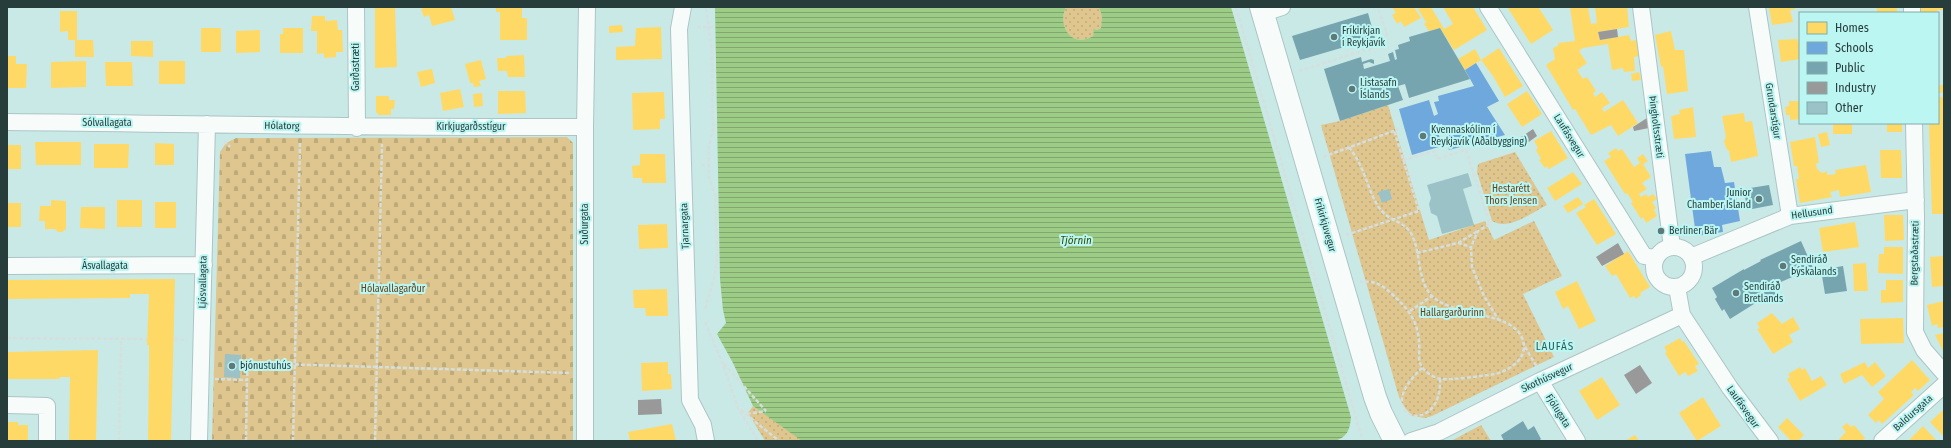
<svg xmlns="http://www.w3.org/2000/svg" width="1951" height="448" font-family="'Fira Sans Condensed',sans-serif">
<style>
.grass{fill:url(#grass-dots)}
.cemetery{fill:url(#cemetery-stones)}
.water{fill:url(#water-rules)}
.homes{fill:#ffd966}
.schools{fill:#6fa8dc}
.public{fill:#76a5af}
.industry{fill:#999}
.building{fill:#9bc2c6}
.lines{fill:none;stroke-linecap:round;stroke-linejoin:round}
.street-casing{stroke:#acc5c4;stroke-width:18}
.secondary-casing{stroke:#acc5c4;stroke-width:24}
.path{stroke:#d5dfde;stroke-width:2.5;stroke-dasharray:4 2;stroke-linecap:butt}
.street{stroke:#f7fcfb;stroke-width:16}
.secondary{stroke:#f7fcfb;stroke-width:22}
.poi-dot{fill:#5f7978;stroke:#bcf6f3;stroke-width:1.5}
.labels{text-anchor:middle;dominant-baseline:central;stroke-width:4;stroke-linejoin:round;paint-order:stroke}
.poi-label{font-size:10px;fill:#263d3c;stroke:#bcf6f3;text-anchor:start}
.street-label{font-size:10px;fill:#263d3c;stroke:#bcf6f3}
.park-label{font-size:10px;fill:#604219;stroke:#bcf6f3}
.water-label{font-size:11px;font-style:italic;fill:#2e5006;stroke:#bcf6f3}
.neighbourhood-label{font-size:11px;letter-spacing:1px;fill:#275e5c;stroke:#bcf6f3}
</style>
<defs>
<pattern id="grass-dots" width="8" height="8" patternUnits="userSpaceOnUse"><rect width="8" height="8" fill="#dec68e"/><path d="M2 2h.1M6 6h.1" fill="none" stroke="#beab7b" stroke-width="1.8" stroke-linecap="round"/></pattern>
<pattern id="cemetery-stones" width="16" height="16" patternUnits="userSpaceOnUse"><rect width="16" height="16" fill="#dec68e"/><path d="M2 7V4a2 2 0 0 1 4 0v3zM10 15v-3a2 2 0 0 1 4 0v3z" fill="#beab7b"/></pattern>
<pattern id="water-rules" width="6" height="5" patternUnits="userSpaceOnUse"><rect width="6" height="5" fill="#9ccc85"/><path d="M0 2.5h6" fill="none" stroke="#7fa76e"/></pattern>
</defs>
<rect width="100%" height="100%" fill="#c9e9e7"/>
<path class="grass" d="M1066,7H1099L1102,16L1101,28L1097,30L1094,29L1093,36C1072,49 1057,26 1066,7Z
M1388,105L1429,240L1485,221L1494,240L1534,221L1562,276L1523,294L1554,357L1432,416L1425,418L1412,416L1403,405L1399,397L1321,125L1340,121Z
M1515,152L1547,205C1531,213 1509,231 1492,221L1477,172L1478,164Z
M753,406L803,441H765L748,413Z
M1481,425L1491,441H1451Z"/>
<path class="cemetery" d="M567,137L573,143V441H212L220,152L226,143L236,138Z"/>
<path class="water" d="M715,7H1066C1057,26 1072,49 1093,36L1094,29L1097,30L1101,28L1102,16L1099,7H1231L1351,417C1350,430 1347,437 1335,441H802L753,406L733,363L717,334L726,323L723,310L720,279Z"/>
<path class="homes" d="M375,7H395L397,67L375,68Z
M426,7H451L455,20L432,26L429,15L424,17L421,9Z
M496,7H522V18H527V40H500V12H496Z
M1392,7H1414L1421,18L1404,27L1401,21L1397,24L1392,15L1396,13Z
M1421,7H1431L1444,29L1453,24L1443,7H1473L1487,30L1454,50L1440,28L1429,31L1424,24L1426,22L1418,9Z
M1507,7H1541L1539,8L1553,30L1531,44Z
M1570,7H1588L1591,24L1597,23L1595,7H1627L1629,27L1598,32L1600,40L1629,35L1631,41L1637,40L1639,56L1634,57L1635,71L1624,72L1623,68L1612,70L1608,44L1583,48L1579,51L1587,63L1577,70L1583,79L1587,77L1596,91L1593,93L1595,97L1602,92L1610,103L1602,108L1604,112L1623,100L1638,123L1618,136L1611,125L1591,135L1575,109L1573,110L1546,65L1555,59L1553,48L1558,46V43L1575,41Z
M1769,7H1795V9L1790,10L1793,22L1772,25Z
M1877,7H1897V13H1877Z
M1921,7H1944V10H1937V13H1921Z
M60,11H77V40H93L94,57H75V40H68V31L60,32Z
M312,16H325V21L337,20L338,30H342L343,52H336V57L324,58V53L317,54V31H311Z
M622,25L623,32L609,33V26Z
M661,27L662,59L616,60V47L635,46L636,28Z
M201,28H221V52H201Z
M283,28H303V53H280V34H283Z
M260,30V52L236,53V31Z
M1671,31L1675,50H1684L1688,91L1667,94L1663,66L1661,67L1655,35Z
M1797,39L1800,46V59L1781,62L1778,40Z
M131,41H153V57L131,56Z
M1499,48L1523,86L1505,97L1493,76L1481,60Z
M1475,49L1481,60L1465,70L1458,59Z
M524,55L525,77H508L507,71H498L497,58H506V56Z
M7,56H16V64H27L26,88H7Z
M481,60L486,79L479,81L481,86L474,87L473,83H470L465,64Z
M86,61V87L51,88V62Z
M159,61H185V84H159Z
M105,62H132L133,86H106Z
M432,69L435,83L421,87L417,72Z
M1639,72L1641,80L1632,81L1631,74Z
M1938,85H1944V93H1938Z
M460,89L464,107L443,111L440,93Z
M498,91H525L526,113L498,114Z
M1527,91L1542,114L1522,127L1507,104Z
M664,92L665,119H660V129L633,130L632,93Z
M482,93L483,106L474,107L473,94Z
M376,96H389V100H395L394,109H391V115H379L376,112Z
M1938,97H1944V214H1932L1929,123H1938Z
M1789,101H1800V119L1790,120V115H1786L1785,107L1789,106Z
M1693,107L1696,137L1674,139L1671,116L1680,114L1679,110Z
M1744,113L1745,122L1752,121L1758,156L1731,162L1729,151L1726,148L1724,141L1726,137L1722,116Z
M1833,123H1852V134H1833Z
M1887,123H1902V132H1887Z
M1551,131L1568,158L1549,169L1547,166L1545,168L1539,160L1541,159L1536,150L1538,148L1534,141Z
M1827,132L1830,145L1821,147L1818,134Z
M1815,137L1819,163H1816L1817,169L1822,173L1827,171V175L1836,174L1835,170L1866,165L1871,192L1840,197L1839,190L1830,192L1832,197L1800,203L1796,179H1799L1797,166H1794L1790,142Z
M35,142H81V165H36Z
M155,143L174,144V165H155Z
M94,144H129L128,168H94Z
M7,145H21V169H7Z
M1616,148L1618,151L1622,149L1634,167L1640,163L1637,158L1643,154L1648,161L1643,164L1651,177L1642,183L1647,189L1639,194L1641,197L1646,194L1648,197L1653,194L1657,199L1652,202L1656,208L1654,210L1657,216L1646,223L1643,217L1641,219L1631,203L1633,202L1627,193L1625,194L1604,161L1611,157L1608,153Z
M1880,150H1901L1902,178H1881Z
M640,154H665L666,183H642V178H633L632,166L640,165Z
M1573,172L1582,184L1555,201L1547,188Z
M1578,197L1583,204L1568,213L1563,206Z
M1594,199L1616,234L1597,245L1576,213L1586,207L1584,205Z
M51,200L66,201V229L62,232H58L55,229H45V221H39L40,206H51Z
M117,200H142V227H117Z
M155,202H176V228H155Z
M7,203H21V227H7Z
M81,207H105V229L80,228Z
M1884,215H1903L1904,240L1885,241Z
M1855,222L1859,247L1823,252L1819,228Z
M667,224L668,248L639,249L638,225Z
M1884,247H1903V274L1878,273L1879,254H1884Z
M1628,251L1650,287L1640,293L1641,295L1636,299L1634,296L1630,298L1616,274L1612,276L1605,266Z
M1944,256V286L1932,287L1930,257Z
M1866,263L1868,291H1854L1853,264Z
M175,279L171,441H148L149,364V345H147L149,294H130V298L7,299V280Z
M1886,280H1903V302L1881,303V290H1886Z
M1577,281L1596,321L1579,329L1568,306L1563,309L1555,292Z
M667,289L668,316H646L645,308H634L633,290Z
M1944,301V327L1938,328L1937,324L1932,326L1927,305Z
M1772,313L1782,324L1793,317L1800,329L1789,335L1793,342L1773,354L1757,329L1760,328L1757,323Z
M1903,318L1904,343L1861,344L1860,319Z
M1944,333V353L1935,335Z
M1680,338L1682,342L1684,341L1699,364L1695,366L1698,371L1688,376L1685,372L1679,376L1665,353L1667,352L1664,347Z
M98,350L96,441H69L70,377H61L58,379H7V352Z
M1912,360L1930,380L1918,391L1915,388L1911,392L1914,395L1882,424L1879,420L1876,423L1868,415L1884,399L1878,392Z
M668,362V374H671L672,389L642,391L641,363Z
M1865,362L1868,368L1875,362L1886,376L1872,387L1862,375L1844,384L1840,374Z
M1800,367L1802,370L1805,368L1812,381L1821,376L1827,385L1800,401L1787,379L1790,377L1788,374Z
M1602,377L1620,405L1597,420L1579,391Z
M1703,397L1721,426L1697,441L1679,413Z
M1944,409V437L1930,422Z
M1787,418L1804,435L1798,441H1791L1778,427Z
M7,422H18V425H28V441H7Z
M1847,423L1851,427L1854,425L1865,438L1862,441H1840L1839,439L1846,432L1842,427Z
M672,424L676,441H630L628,432Z
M1923,426L1937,441H1908Z
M1635,435L1639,441H1625Z"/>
<path class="schools" d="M1476,63L1499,101L1487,107L1505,135L1449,150L1442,124L1436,125L1442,146L1412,155L1399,109L1429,100L1434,116L1438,114L1434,102L1439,101L1438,96L1474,86L1465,70Z
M1711,151L1714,167H1721L1725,183L1734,182L1740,221L1722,225L1723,232L1696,236L1685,154Z"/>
<path class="public" d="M1368,13L1375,38L1300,60L1292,36Z
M1440,28L1470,79L1409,98L1405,84L1398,86L1403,100L1340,121L1324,69L1361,57L1362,62L1371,59L1374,60V64L1369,62L1363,64L1364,69L1390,61L1388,54L1393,52L1395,60L1397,59L1395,50L1399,49L1398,45L1410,41L1409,37Z
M1769,185L1773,205L1747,210L1744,189Z
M1801,241L1813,268L1772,286L1776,295L1764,303L1762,299L1730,319L1724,309L1722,311L1715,299L1717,297L1712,288L1744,269V270L1761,261L1760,260Z
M1843,266L1847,291L1825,294L1821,270Z
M1523,421L1528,430L1534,426L1541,439L1539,441H1504L1501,435Z"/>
<path class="industry" d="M1617,29L1618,37L1600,40L1598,32Z
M1647,118L1649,128L1634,131L1633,127Z
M1533,129L1537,136L1526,144L1521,137Z
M1618,243L1624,254L1602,266L1596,257Z
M1640,365L1652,383L1636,394L1624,375Z
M661,399L662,414L638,415V400Z"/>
<path class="building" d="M1468,173L1472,186L1463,189L1474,225L1442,234L1437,216L1431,213L1429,204L1431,198L1427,185Z
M1389,189L1392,199L1382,203L1378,192Z
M225,354L241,355L240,378L224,377Z"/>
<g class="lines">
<defs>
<path id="street" d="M356,7L357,128
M683,7L679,29L690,400L703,425L706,441
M1488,7L1644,256L1655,258
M1641,7L1672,247
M1757,7L1790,216
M1912,7V13
M1263,13L1282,7
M7,122C200,124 392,128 585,127
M1914,123L1916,217L1915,332L1924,350L1944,373
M1654 267a20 20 0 1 1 40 0a20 20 0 1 1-40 0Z
M1691,257L1790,216L1916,200
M7,266L204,265
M1677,287L1682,315L1730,388L1770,441
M1540,381L1577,441
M7,405L47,406V441
M199,441L207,124
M585,441V127L587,7
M1411,441L1439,432L1540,381L1682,315
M1882,441L1944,385"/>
<path id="secondary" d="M1261,7L1375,397L1381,413L1395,441"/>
</defs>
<use href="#street" class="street-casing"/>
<use href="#secondary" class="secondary-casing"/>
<path class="path" d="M1236,7L1362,438
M697,27H714
M1299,71L1381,45L1387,34L1378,7
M224,141L230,147
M1349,147C1353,153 1357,158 1360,165C1367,179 1371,197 1380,209C1390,222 1404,220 1412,235C1421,253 1417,279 1431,295C1453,318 1510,310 1522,338C1530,357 1511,370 1495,374C1483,376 1453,380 1441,379C1433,378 1422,370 1420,363C1418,357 1420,349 1419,342C1418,320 1407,308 1392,294C1379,283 1376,281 1360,282
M1323,157L1399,129
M1403,160L1435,151L1437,159L1466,150L1490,224L1478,231L1471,247L1472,267L1484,296L1498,319
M701,165H709
M1346,235L1419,211L1394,130
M1458,243L1478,231
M1417,253L1458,243L1471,247
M705,309L714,279L717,259L715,195L709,178V145L713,131L712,54L706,7
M1410,311L1432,296
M705,322L722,362L738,408L758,441
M7,338L147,339
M174,339L187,340
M1525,347L1537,367
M724,364L766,411
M1422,368C1414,376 1403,387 1402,399C1399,424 1442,424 1440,379
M215,379L247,380L248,363L571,373
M741,410L779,441
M747,414L766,411
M119,441L121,339
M246,441L247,380
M293,441L300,142
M375,441L382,144"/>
<use href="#street" class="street"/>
<use href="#secondary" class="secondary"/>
</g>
<g class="poi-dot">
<circle cx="1334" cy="37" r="4"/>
<circle cx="1352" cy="89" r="4"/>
<circle cx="1423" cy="136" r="4"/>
<circle cx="1759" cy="199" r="4"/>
<circle cx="1661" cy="231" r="4"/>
<circle cx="1783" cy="266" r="4"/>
<circle cx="1736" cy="293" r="4"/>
<circle cx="232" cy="366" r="4"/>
</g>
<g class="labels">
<g class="poi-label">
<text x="1342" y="31">Fríkirkjan<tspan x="1342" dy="12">í Reykjavík</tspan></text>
<text x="1360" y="83">Listasafn<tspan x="1360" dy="12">Íslands</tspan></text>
<text x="1431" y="130">Kvennaskólinn í<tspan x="1431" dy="12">Reykjavík (Aðalbygging)</tspan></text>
<text x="1751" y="193" text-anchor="end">Junior<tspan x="1751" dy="12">Chamber Island</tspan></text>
<text x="1669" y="231">Berliner Bär</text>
<text x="1791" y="260">Sendiráð<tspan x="1791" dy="12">Þýskalands</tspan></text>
<text x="1744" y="287">Sendiráð<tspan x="1744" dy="12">Bretlands</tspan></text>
<text x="240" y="366">Þjónustuhús</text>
</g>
<g class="street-label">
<text transform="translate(356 67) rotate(-90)">Garðastræti</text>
<text transform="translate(1773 111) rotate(81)">Grundarstígur</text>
<text x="107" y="123">Sólvallagata</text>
<text transform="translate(282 126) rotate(1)">Hólatorg</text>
<text x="471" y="127">Kirkjugarðsstígur</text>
<text transform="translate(1656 127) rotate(83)">Þingholtsstræti</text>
<text transform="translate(1569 136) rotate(58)">Laufásvegur</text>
<text transform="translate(1812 213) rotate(-8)">Hellusund</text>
<text transform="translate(585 224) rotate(-90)">Suðurgata</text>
<text transform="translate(1325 225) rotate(74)">Fríkirkjuvegur</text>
<text transform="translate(685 226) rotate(-92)">Tjarnargata</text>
<text transform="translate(1915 253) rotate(-89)">Bergstaðastræti</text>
<text x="105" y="266">Ásvallagata</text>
<text transform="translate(203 282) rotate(-89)">Ljósvallagata</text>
<text transform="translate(1547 378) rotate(-25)">Skothúsvegur</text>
<text transform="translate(1743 407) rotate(55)">Laufásvegur</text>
<text transform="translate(1558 411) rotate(58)">Fjólugata</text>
<text transform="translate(1913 413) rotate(-42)">Baldursgata</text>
</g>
<g class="park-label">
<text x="1511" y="189">Hestarétt<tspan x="1511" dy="12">Thors Jensen</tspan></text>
<text x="393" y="289">Hólavallagarður</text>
<text x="1452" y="313">Hallargarðurinn</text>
</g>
<g class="water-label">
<text x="1076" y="240">Tjörnin</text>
</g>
<g class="neighbourhood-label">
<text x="1555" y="346">LAUFÁS</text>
</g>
</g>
<rect width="1951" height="448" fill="none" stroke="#263d3c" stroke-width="16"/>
<rect x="1799" y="12" width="140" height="112" fill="#bcf6f3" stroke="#80acaa"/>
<rect x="1807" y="22" width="20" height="12" fill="#ffd966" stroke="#80acaa"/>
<text x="1835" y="32" font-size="12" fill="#263d3c">Homes</text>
<rect x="1807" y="42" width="20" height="12" fill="#6fa8dc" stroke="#80acaa"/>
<text x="1835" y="52" font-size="12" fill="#263d3c">Schools</text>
<rect x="1807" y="62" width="20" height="12" fill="#76a5af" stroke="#80acaa"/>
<text x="1835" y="72" font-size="12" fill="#263d3c">Public</text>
<rect x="1807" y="82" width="20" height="12" fill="#999999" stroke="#80acaa"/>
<text x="1835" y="92" font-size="12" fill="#263d3c">Industry</text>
<rect x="1807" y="102" width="20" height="12" fill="#9bc2c6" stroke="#80acaa"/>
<text x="1835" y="112" font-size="12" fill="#263d3c">Other</text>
</svg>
